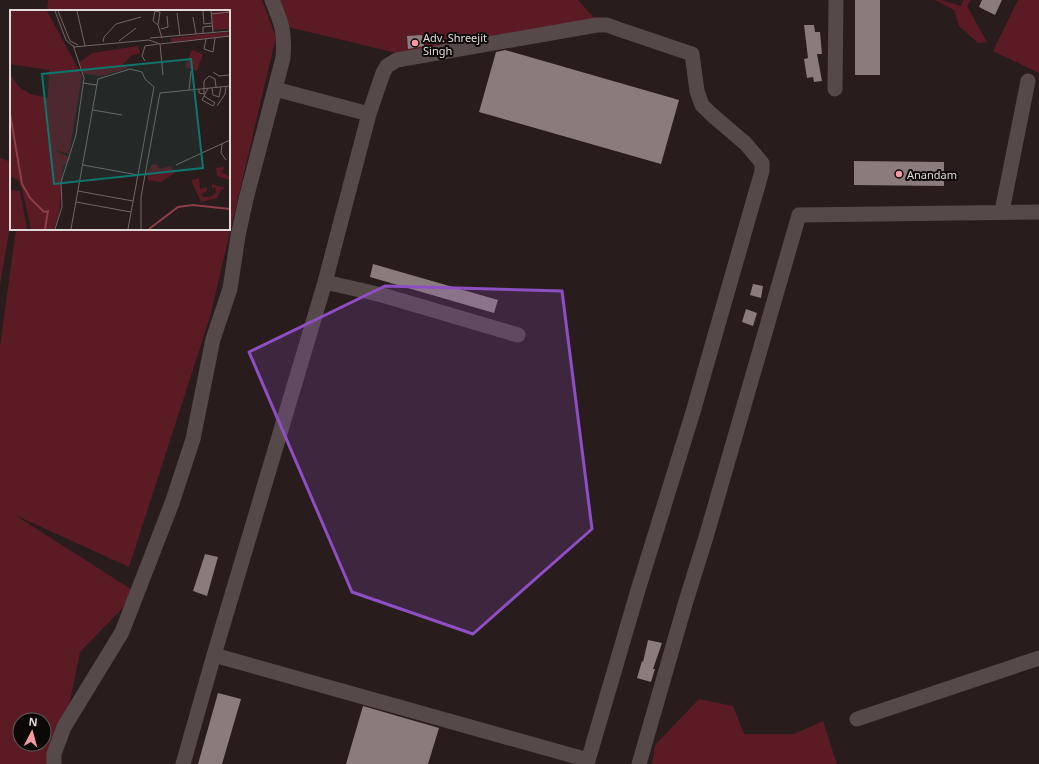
<svg xmlns="http://www.w3.org/2000/svg" width="1039" height="764" font-family="'Noto Sans',sans-serif">
<style>
.green{fill:#5a1b25;fill-rule:evenodd}
.building{fill:#8a7c7c}
.lines{fill:none;stroke-linecap:round;stroke-linejoin:round}
.minor{stroke:#564949;stroke-width:15}
.marked{fill:#8f4fc4;fill-opacity:0.2;stroke:#8f4fc4;stroke-width:3;stroke-linejoin:round}
.poi-dot{fill:#f49aa1;stroke:#0d0808;stroke-width:1.5}
.labels{text-anchor:middle;dominant-baseline:central;stroke-width:4;stroke-linejoin:round;paint-order:stroke}
.poi-label{font-size:11px;fill:#e1d9d9;stroke:#0d0808;text-anchor:start}
.inset-river{fill:none;stroke:#8d3f48;stroke-width:2}
.inset-road{fill:none;stroke:#726868;stroke-width:1}
.view{fill:#0f766e;fill-opacity:0.15;stroke:#0f766e;stroke-width:2}
.inset-edge{fill:none;stroke:#e1d9d9;stroke-width:2}
</style>
<rect width="100%" height="100%" fill="#281c1d"/>
<path class="green" d="M48,0H262L276,37L210,317L129,567L15,515L137,593L80,652L57,764H0V346L16,229H229V11H47ZM20,720H44V744H20Z
M278,0H578L596,20L412,54L392,52L288,27Z
M935,0H941L961,6L963,0H971L967,6L987,42L978,43L959,26L954,10Z
M1018,0H1039V73L993,51Z
M0,158L11,162V221L0,285Z
M699,699L733,706L744,734H794L823,721L837,764H652L655,745Z"/>
<path class="building" d="M855,0H880V75H855Z
M982,0H1002L995,15L979,7Z
M804,25H814L815,32H820L822,54H817L822,81L814,82L813,77L807,78L804,59L808,58Z
M422,35L424,46L408,49L407,36Z
M505,50L679,100L661,164L479,112L496,52Z
M854,161L944,162V186L854,185Z
M373,264L498,300L494,313L370,277Z
M753,284L763,286L761,298L750,295Z
M746,309L757,313L753,326L742,322Z
M205,554L218,557L207,596L193,591Z
M648,640L662,643L653,669H655L651,682L637,678L642,661L643,662Z
M218,693L241,699L222,764H198Z
M363,706L439,728L428,764H346Z"/>
<g class="lines">
<path class="minor" d="M275,89L369,114
M835,89L836,0
M1002,211L1028,81
M325,282L382,295L518,335
M214,655L588,760
M857,719L1039,658
M54,764V754L64,727L122,632L172,503L193,439L213,339L230,289L238,236L246,199L283,58C285,32 282,24 272,0
M183,764L214,655L325,282L369,114L383,73L387,66L397,60L597,25H607L618,29L692,54L697,91L702,105L711,114L746,144L762,163V171L693,412L638,590L587,764
M639,764L686,601L706,537L799,215L1039,212"/>
</g>
<path class="marked" d="M385,286L562,291L592,529L473,634L352,592L249,352Z"/>
<g class="poi-dot">
<circle cx="415" cy="43" r="4"/>
<circle cx="899" cy="174" r="4"/>
</g>
<g class="labels">
<g class="poi-label">
<text x="423" y="37">Adv. Shreejit<tspan x="423" dy="13">Singh</tspan></text>
<text x="907" y="174">Anandam</text>
</g>
</g>
<g transform="translate(10 10)">
<rect width="220" height="220" fill="#281c1d"/>
<path d="M0,1H37L72,66L59,144L45,140L61,148L53,157L49,203L44,219H21L12,179L8,170L0,166V64L9,77L20,84L38,88L36,135L39,60L0,54ZM220,1V19L203,20L201,2ZM218,22V26L161,32V28ZM128,36L130,43L121,46L113,54L118,58L92,66L74,64L69,53L82,43ZM182,40L193,44L187,61L175,57ZM143,154L148,155L150,159L161,156L165,163L151,172L138,170L137,162ZM213,157L215,158L211,162L220,167V170L207,166L206,158ZM189,168L190,179L197,177V181L191,184L193,187H200L206,183L205,177L202,179V174L215,178L211,180L207,188L191,192L181,170ZM0,180L10,181L17,219H0Z" fill="#5a1b25"/>
<path class="inset-river" d="M0,103L12,174L20,188L34,202L38,201L35,219M139,219L168,197L183,195L220,199"/>
<path class="inset-road" d="M45,1L56,30L64,37L139,30L150,34L220,26M48,1L60,31L68,35M67,1L75,36M193,1L194,14L202,13M201,1L203,22M167,3L170,26M201,4L220,2M183,7L186,24M148,15L143,11L145,1L150,2L148,15L152,28M151,19L158,17L157,6M193,23V17L202,16M140,28L220,21M196,29L194,39L203,42L205,28M109,31L126,18M93,32L94,27L106,14L131,7M150,34L153,65M135,51L132,46L135,36L148,34M203,62L209,66L220,65M73,73L87,75M202,78L203,85L209,87L211,77M189,79V83L194,84V71L199,66L205,69L206,77M179,80L181,61M194,86L205,93L203,96L192,90L198,78M207,96L215,84L216,76M83,100L112,105M212,134L211,143L216,150M73,155L128,165M166,155L220,130M68,181L123,191M66,192L121,202M45,219L52,197L51,172L66,125L74,68L63,35M61,219L88,69L120,59L132,62L135,69L144,77L118,219M131,219V187L150,83L220,76"/>
<path class="view" d="M181,49L193,158L44,174L32,64Z"/>
<rect width="220" height="220" class="inset-edge"/>
</g>
<g transform="translate(32 732) rotate(6)"><circle r="19" fill="#0d0808" stroke="#625c5c"/>
<path d="M0-3L7 15L0 10L-7 15Z" fill="#f49aa1"/>
<text y="-6" font-size="11" font-weight="bold" text-anchor="middle" fill="#e1d9d9">N</text>
</g>
</svg>
